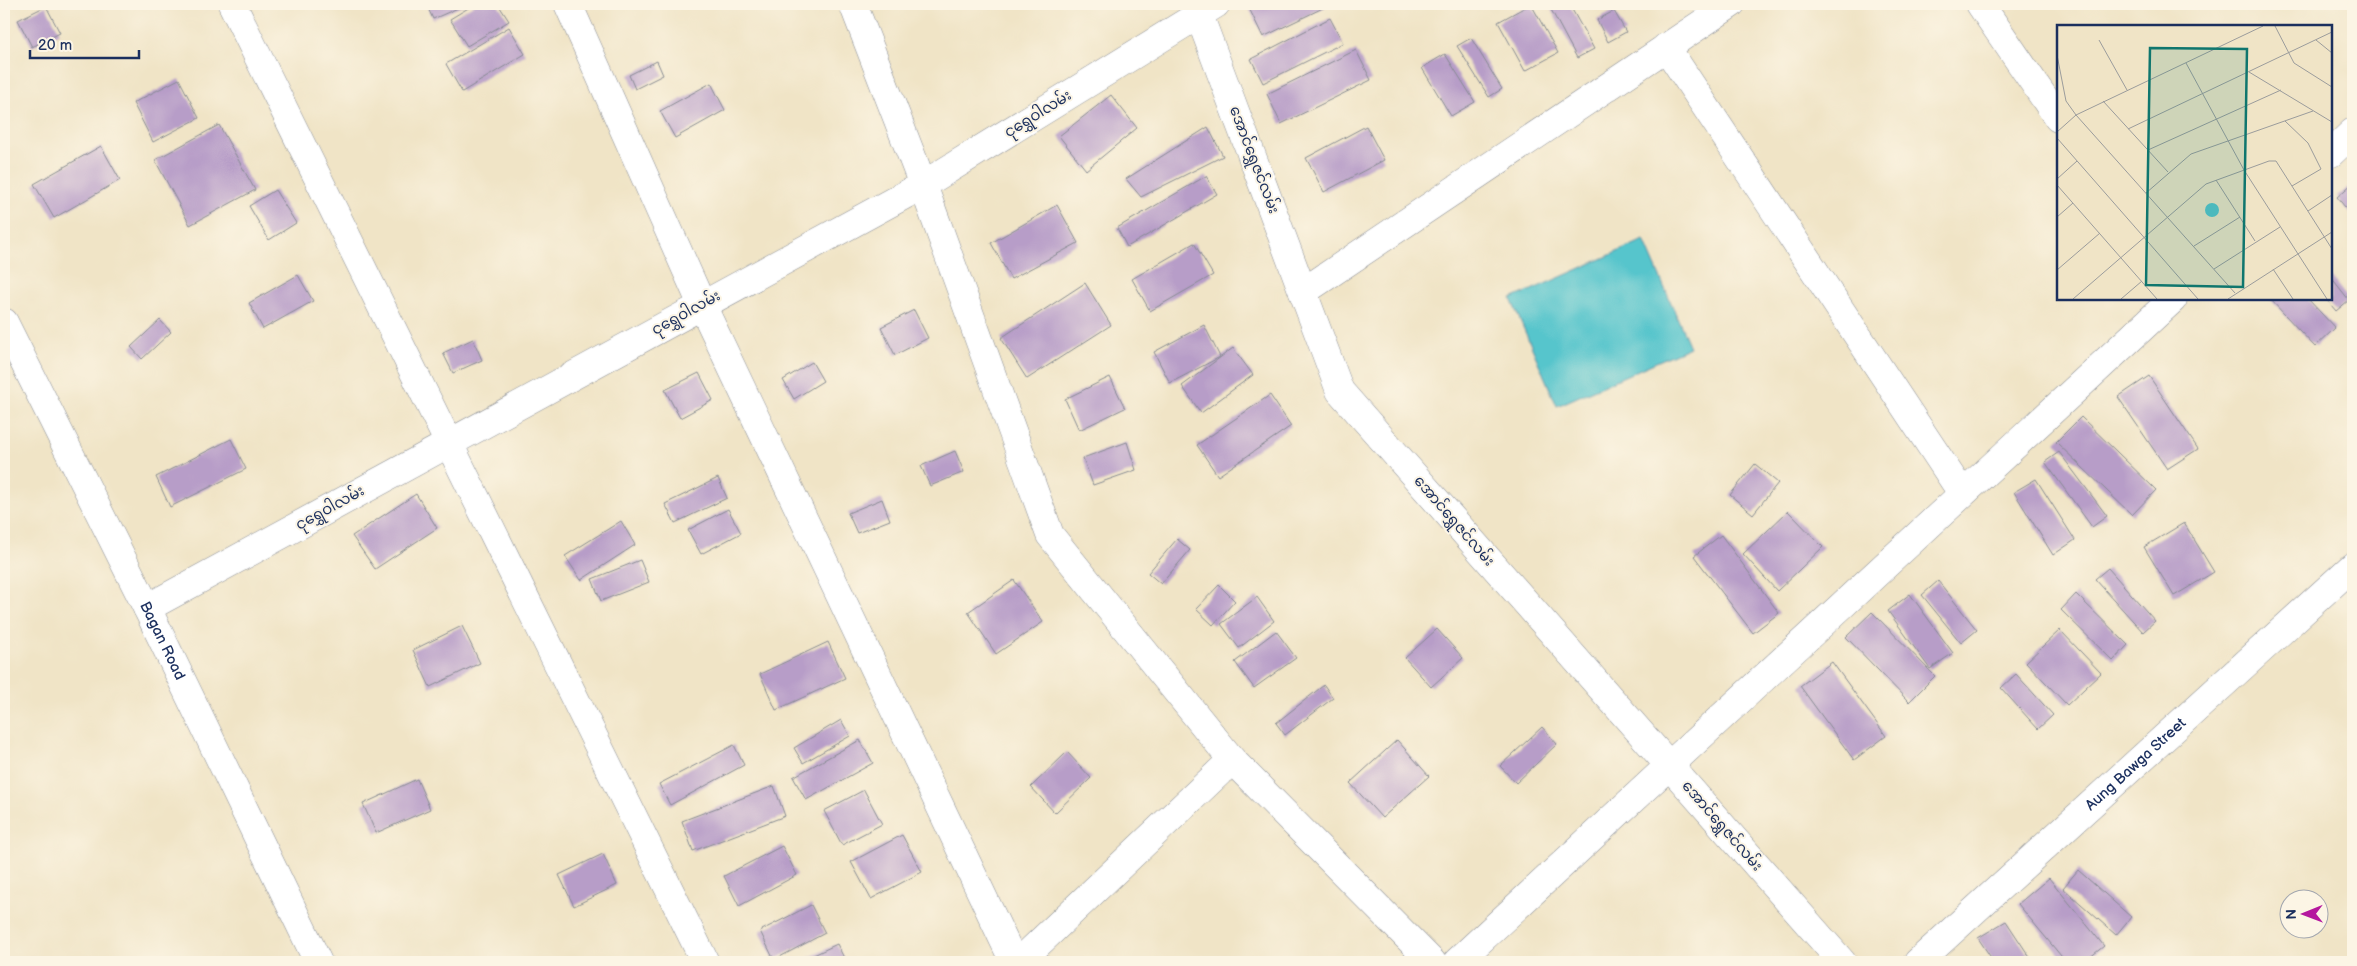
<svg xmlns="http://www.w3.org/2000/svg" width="2357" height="966" font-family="'Balsamiq Sans','Noto Sans Myanmar',sans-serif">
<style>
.water{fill:#57c5cc;stroke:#397a95}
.building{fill:#b79dc8}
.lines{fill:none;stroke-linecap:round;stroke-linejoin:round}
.street-casing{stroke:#868a92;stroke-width:29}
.secondary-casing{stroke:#868a92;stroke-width:29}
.street{stroke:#fff;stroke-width:28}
.secondary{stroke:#fff;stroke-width:28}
.labels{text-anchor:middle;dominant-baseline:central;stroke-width:4;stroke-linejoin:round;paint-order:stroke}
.street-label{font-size:15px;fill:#1b2f5e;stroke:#fcf5e5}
.inset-road{fill:none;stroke:#9b9c9c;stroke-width:1}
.view{fill:#0f766e;fill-opacity:0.15;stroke:#0f766e;stroke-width:2.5}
.inset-edge{fill:none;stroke:#1b2f5e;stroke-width:2.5}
</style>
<rect width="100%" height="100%" fill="#fcf5e5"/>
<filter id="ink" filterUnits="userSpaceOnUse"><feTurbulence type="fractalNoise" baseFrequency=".02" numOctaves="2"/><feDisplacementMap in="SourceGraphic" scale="10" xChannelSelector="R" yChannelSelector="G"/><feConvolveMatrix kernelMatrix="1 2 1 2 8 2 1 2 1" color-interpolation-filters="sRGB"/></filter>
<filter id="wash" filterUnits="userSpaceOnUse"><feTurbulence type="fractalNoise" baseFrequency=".0096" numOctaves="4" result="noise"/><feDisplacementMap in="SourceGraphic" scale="20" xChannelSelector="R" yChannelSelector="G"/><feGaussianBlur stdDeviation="1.12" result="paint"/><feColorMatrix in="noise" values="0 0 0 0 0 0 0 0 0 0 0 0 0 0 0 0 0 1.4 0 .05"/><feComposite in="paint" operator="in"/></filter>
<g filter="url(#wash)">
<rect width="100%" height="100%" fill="#f0e4c6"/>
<path class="water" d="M1644,240L1690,347L1557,406L1511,299Z"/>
<g id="blocks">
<path class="building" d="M426,4H467L433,19Z
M475,4H498L509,21L467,46L450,19Z
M1247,4H1331L1263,37Z
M1531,4L1558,53L1525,71L1498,22Z
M1548,4H1569L1594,49L1577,58Z
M1619,4H1636L1625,11Z
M46,6L60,33L32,47L18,20Z
M1614,11L1626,32L1608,42L1597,20Z
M1330,18L1343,43L1263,83L1251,59Z
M509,27L525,54L462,92L446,64Z
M1471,38L1502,89L1489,97L1457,46Z
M1356,50L1371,80L1281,124L1267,94Z
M1445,54L1475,102L1451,116L1422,68Z
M657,61L663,75L635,89L629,75Z
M179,79L199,118L153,142L133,103Z
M711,83L725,110L675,138L660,111Z
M1111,95L1137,128L1086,170L1059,136Z
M219,125L255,190L190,225L155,160Z
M1366,126L1384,160L1324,192L1306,158Z
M1208,127L1223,156L1141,197L1126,179Z
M101,146L120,180L54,218L34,184Z
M1206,176L1217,194L1127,247L1117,228Z
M2353,183V217L2337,197Z
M275,190L296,223L269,240L249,206Z
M1057,205L1078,243L1011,279L991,243Z
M1194,243L1213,275L1150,311L1132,279Z
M298,275L313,301L263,329L249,303Z
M2331,277L2349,300L2336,311L2326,299H2331Z
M1085,283L1111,325L1027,379L1001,338Z
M2270,299H2308L2335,328L2315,347Z
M914,310L928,338L895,355L881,327Z
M160,320L171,332L142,359L131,347Z
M1204,325L1220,357L1170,383L1154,352Z
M473,339L482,360L453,373L443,353Z
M1233,348L1253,375L1201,413L1182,386Z
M812,362L823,381L794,399L783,380Z
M699,373L713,400L680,418L665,390Z
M2149,376L2198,449L2167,469L2118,397Z
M1110,377L1125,408L1079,430L1065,399Z
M1270,395L1291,426L1218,476L1197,445Z
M2081,417L2156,490L2132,515L2056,442Z
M231,439L246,469L170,507L156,477Z
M1127,442L1136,470L1093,485L1083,458Z
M955,451L964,472L930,486L921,466Z
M2059,452L2107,516L2092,527L2045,462Z
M1755,464L1778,483L1753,514L1730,495Z
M718,478L727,498L675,523L665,504Z
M2036,479L2075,540L2053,555L2014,492Z
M416,494L437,528L375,569L352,536Z
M882,499L890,520L857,533L848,513Z
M728,509L741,533L701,554L688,530Z
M1788,511L1823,547L1777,591L1743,554Z
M621,521L635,545L581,580L565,556Z
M2184,523L2214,572L2174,596L2144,547Z
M1721,535L1779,613L1753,633L1694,556Z
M1177,539L1190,550L1161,584L1148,573Z
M640,560L649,582L601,601L592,579Z
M2108,568L2155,621L2143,632L2095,579Z
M1014,580L1043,622L996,654L968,612Z
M1938,581L1977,630L1961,643L1922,595Z
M1219,585L1235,601L1213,625L1196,609Z
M1910,594L1953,653L1930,669L1888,611Z
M2076,594L2128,645L2113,661L2061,610Z
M1257,597L1274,621L1239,648L1221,624Z
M1872,612L1935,676L1909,702L1846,637Z
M462,626L480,663L430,687L413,650Z
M1437,629L1463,658L1431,687L1405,658Z
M2060,630L2101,673L2067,705L2026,662Z
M1276,631L1296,658L1254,688L1235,662Z
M828,642L845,678L776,710L760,674Z
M1832,662L1886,736L1854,760L1800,686Z
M2016,674L2053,715L2038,729L2001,688Z
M1324,685L1333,698L1285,735L1276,723Z
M841,720L850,736L803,763L794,748Z
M1542,727L1557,744L1516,783L1500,766Z
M860,740L873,763L806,800L793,777Z
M1397,740L1429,776L1382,818L1350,783Z
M734,745L744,765L670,805L659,784Z
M1067,752L1091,778L1055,813L1031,787Z
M417,779L430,809L376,833L363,804Z
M774,786L785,816L693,851L682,821Z
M864,790L882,824L842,845L824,811Z
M902,835L922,872L871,899L851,862Z
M782,846L797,875L739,906L724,876Z
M603,854L617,885L574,906L559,875Z
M2078,870L2131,917L2116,935L2063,888Z
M2049,878L2104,946L2084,962H2066L2018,904Z
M811,905L825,933L774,960L760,931Z
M2006,921L2033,962H1994L1978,938Z
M837,944L846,962H799Z"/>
</g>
</g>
<g filter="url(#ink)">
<use href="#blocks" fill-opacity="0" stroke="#868a92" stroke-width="1"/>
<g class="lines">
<defs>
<g id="street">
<path d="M232,4L705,962"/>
<path d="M568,4L702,305L1014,962"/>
<path d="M853,4L923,185L1050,535L1232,760L1432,962"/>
<path d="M1195,4L1340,391L1842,962"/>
<path d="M1980,4L2058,118"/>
<path d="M1666,47L1962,493"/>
<path d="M2331,153L2353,132"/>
<path d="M1303,292L1731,4"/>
<path d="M147,608L923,185L1216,4"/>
<path d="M1019,962L1232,760"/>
<path d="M1457,962L2173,299"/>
<path id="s1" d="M1918,962L2353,566"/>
</g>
<g id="secondary">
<path id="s2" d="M4,322L147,608L318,962"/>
</g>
</defs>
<use href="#street" class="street-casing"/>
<use href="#secondary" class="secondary-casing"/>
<use href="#street" class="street"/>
<use href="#secondary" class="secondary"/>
</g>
</g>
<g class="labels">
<g class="street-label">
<text transform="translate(1038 114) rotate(-32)">ငုရွှေဝါလမ်း</text>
<text transform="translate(1254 160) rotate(69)">အောင်ရွှေဇင်လမ်း</text>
<text transform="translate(686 313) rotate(-29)">ငုရွှေဝါလမ်း</text>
<text transform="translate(330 508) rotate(-29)">ငုရွှေဝါလမ်း</text>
<text transform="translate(1454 521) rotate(49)">အောင်ရွှေဇင်လမ်း</text>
<text stroke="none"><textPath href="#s2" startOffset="356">Bagan Road</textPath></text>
<text stroke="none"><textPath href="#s1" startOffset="294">Aung Bawga Street</textPath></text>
<text transform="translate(1722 826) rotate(49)">အောင်ရွှေဇင်လမ်း</text>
</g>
</g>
<g transform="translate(2057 25)">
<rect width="275" height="275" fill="#f0e4c6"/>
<path d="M148 185a7 7 0 1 1 14 0a7 7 0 1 1-14 0Z" fill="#57c5cc"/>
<path class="inset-road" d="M218,1L237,38L275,62M42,15L70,65M259,15L275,28M0,30L9,76L19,90L178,268M129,38L187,145L270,274M192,47L275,97M46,76L111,147M228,96L251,118L264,144L235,161M71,104L275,7M0,107L19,90L206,1M0,113L141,274M91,125L224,65M0,154L20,136M159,155L198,216M0,160L100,274M89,168L134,129L256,86M251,186L275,170M0,192L16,178M137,221L183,192M157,244L223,202M216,244L236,274M0,245L43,208M16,274L149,159L212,136H219L275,224M64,274L85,256M171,274L275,207"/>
<path class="view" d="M93,23L190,24L186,262L89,260Z"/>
<rect width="275" height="275" class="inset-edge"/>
</g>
<rect width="2357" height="966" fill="none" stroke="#fcf5e5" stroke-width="20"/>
<g transform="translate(2304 914) rotate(269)"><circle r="24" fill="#fcf5e5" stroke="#a2a6af"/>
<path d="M0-4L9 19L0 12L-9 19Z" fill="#b5179e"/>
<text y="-8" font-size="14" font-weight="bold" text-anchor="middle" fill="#1b2f5e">N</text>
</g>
<path d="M30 50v8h109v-8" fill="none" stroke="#1b2f5e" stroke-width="2.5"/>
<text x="38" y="50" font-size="15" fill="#1b2f5e" stroke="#fcf5e5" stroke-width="4" paint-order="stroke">20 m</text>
</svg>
